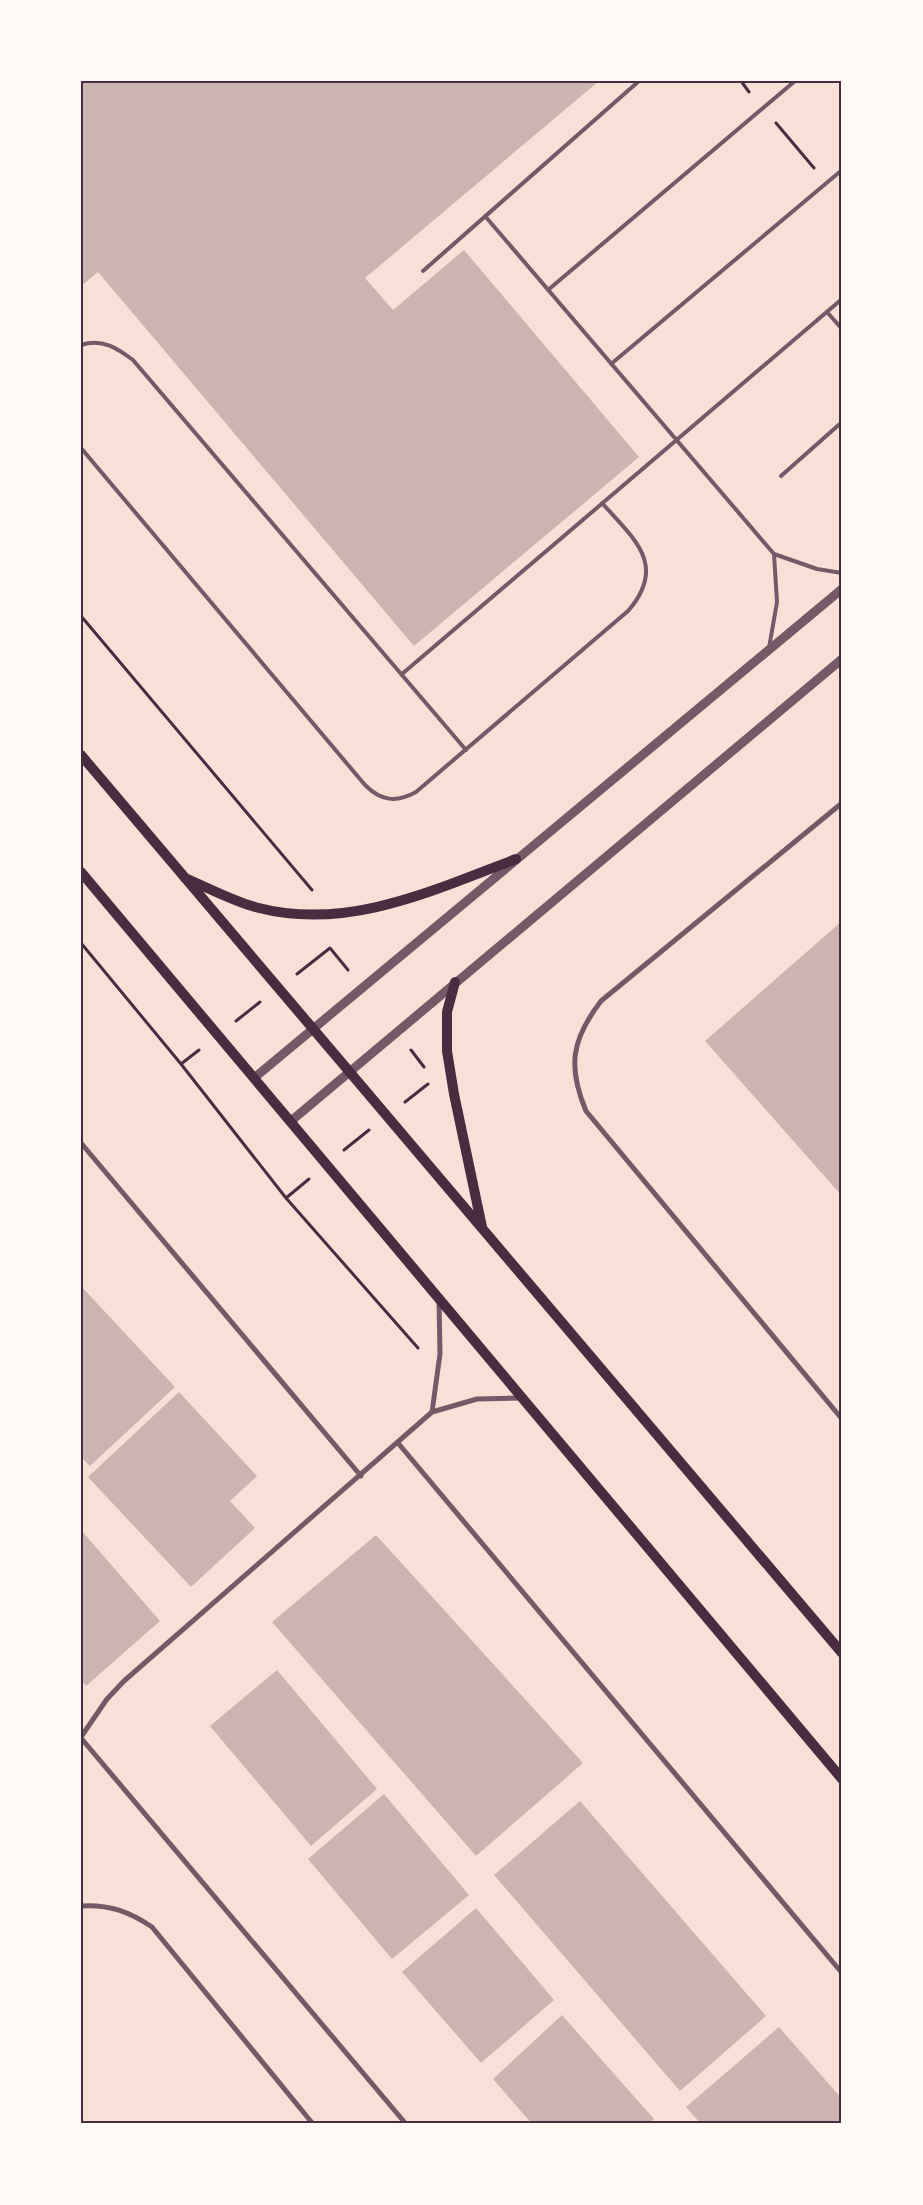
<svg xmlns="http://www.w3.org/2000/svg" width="923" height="2205" font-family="Jost,sans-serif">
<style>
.building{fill:#ccb4b1}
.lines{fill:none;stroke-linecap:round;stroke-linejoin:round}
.path{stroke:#4a2c40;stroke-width:3}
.service{stroke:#755966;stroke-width:4}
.minor{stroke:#755966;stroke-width:5}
.tertiary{stroke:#755966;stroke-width:9}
.secondary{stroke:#4a2c40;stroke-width:10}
.neatline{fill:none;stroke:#4a2c40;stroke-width:2}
</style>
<rect width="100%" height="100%" fill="#f7e1d7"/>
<path class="building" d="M81,81H599L365,278L393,310L464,250L639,457L414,646L98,272L81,286Z
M842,921V1196L705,1041Z
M81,1286L175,1387L90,1466L81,1457Z
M179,1392L257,1476L230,1501L255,1528L191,1587L88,1477Z
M81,1530L160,1621L86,1686L81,1680Z
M376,1535L583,1763L476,1856L272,1622Z
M277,1670L377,1789L311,1846L210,1726Z
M384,1794L469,1895L392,1959L308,1859Z
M580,1801L766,2016L680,2091L494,1875Z
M476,1908L554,2000L481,2063L402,1972Z
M562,2015L654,2119L648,2124H532L493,2079Z
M779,2027L842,2099V2124H701L686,2107Z"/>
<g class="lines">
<path class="path" d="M741,81L749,92
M776,123L814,168
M81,616L312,890
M81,943L181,1064L286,1198L418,1348
M297,974L330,948L348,970
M236,1021L260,1002
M411,1050L424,1067
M181,1064L199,1050
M405,1102L428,1084
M344,1150L369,1130
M286,1198L309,1179"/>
<path class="service" d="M485,216L774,554L817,569L842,573
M423,271L639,81
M548,290L795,81
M827,312L842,329
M81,345C102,338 117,348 133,360L466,750
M611,364L842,170
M81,448L365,785C381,801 396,803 416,792L628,611C668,565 634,539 602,503
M781,476L842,422
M769,648L777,602L774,554
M402,674L842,299"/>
<path class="minor" d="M842,803L601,1001C572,1039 567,1066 586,1111L842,1419
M81,1143L361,1476
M432,1412L440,1354L439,1300
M398,1443L842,1973
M81,1737L107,1699L124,1681L432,1412L477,1399L522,1398
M81,1738L406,2124
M81,1906C109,1904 130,1912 152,1927L313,2124"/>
<path class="tertiary" d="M254,1078L842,589
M291,1121L842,659"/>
<path class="secondary" d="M81,755L842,1653
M81,872L842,1779
M185,878C209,888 234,902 259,908C348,931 434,890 516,859
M455,982L447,1012V1051L454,1094L482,1227"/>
</g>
<rect width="923" height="2205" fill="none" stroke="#fffaf5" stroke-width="165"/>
<rect x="82" y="82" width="758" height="2040" class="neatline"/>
</svg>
